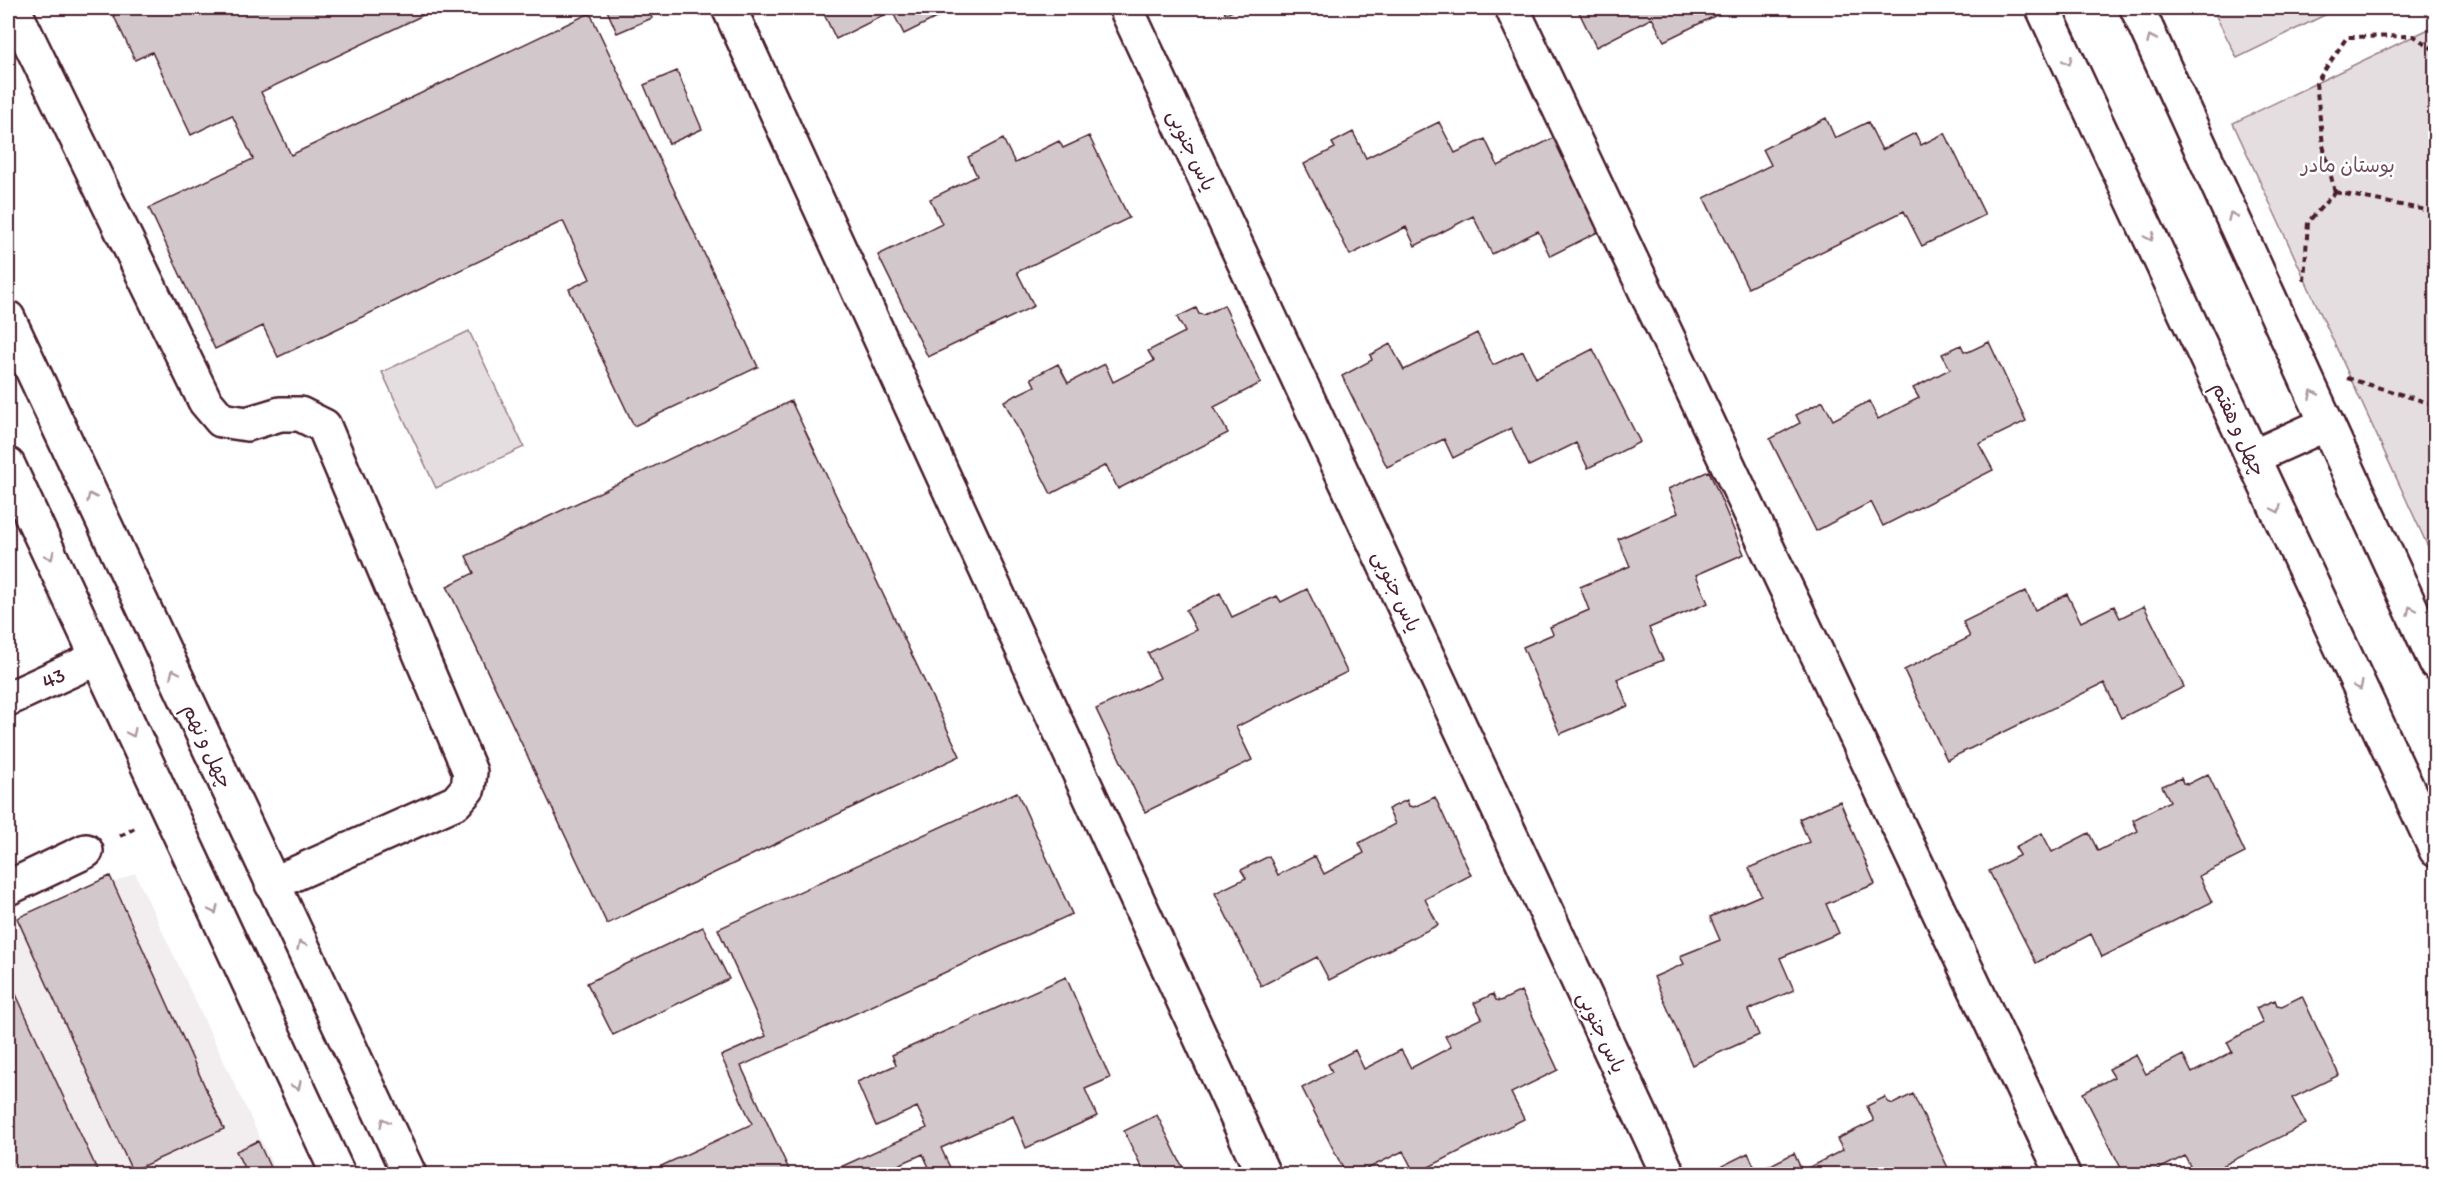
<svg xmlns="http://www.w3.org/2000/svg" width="2443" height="1182" font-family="Itim,'Playpen Sans Arabic',sans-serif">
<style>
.built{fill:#f2eeef}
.green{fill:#e5dee0;stroke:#987e86;stroke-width:1.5}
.building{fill:#d2c7cb;stroke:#4a1f2b;stroke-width:1.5}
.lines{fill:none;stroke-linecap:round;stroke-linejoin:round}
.minor-casing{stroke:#4a1f2b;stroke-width:38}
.path{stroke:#4a1f2b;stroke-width:4;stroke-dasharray:6 4.5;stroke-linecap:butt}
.minor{stroke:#fff;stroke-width:33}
.oneway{stroke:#ae9aa0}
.labels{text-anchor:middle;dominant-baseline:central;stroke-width:5;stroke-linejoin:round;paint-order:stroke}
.street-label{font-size:20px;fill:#4a1f2b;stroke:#fff}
.park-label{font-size:20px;fill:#714f58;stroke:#fff}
</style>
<rect width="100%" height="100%" fill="#fff"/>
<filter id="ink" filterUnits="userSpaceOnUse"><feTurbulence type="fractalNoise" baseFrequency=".0167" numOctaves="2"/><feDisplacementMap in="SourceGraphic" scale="12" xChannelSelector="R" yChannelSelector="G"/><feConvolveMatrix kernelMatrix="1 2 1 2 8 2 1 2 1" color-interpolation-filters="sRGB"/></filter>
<g filter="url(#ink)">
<path class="built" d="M135,873L277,1174H8V932Z"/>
<path class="green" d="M2212,8H2339L2237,58Z
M2435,26V562L2233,123Z
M469,331L524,447L436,488L382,372Z"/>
<path class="building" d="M110,8H438L261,92L291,155L590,13L758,367L634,426L569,289L590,279L563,221L278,357L263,326L215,349L149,208L253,159L232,115L191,135L152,52L135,60Z
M606,8H648L652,18L617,33Z
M821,8H956L904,34L892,11L836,39Z
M1222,8H1239L1226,14Z
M1365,8H1378L1368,13Z
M1423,8H1441L1426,15Z
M1577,8H1731L1664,41L1652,18L1596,47Z
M677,71L702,129L669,144L644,85Z
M1826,118L1835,138L1868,122L1882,150L1915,133L1921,145L1945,133L1985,215L1922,246L1904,211L1748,288L1704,198L1771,165L1763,149Z
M1439,122L1455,153L1485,139L1498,166L1555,137L1602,230L1550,256L1538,231L1492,254L1473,216L1415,246L1406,227L1350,255L1304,164L1335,148L1332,143L1353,132L1366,158Z
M1089,136L1129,218L1017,272L1034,306L928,357L878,255L942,224L930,199L977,176L968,157L1003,139L1015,163L1059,141L1063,148Z
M1224,305L1261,383L1214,407L1228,433L1118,489L1106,465L1051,494L1004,401L1035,386L1031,378L1058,364L1068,383L1105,364L1113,382L1154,361L1148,351L1185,332L1177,317L1196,308L1199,314L1204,315Z
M1477,333L1493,365L1523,351L1536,378L1593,349L1640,442L1588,468L1576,443L1529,466L1511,428L1453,458L1444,439L1387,467L1342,376L1372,360L1370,355L1390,344L1404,370Z
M1989,342L2026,421L1979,444L1993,470L1883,526L1871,502L1816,531L1770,439L1800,423L1796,415L1823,401L1833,420L1869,401L1878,419L1919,398L1913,388L1950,369L1942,354L1961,345L1964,351L1968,352Z
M791,401L960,756L607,924L447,586L474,573L466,556Z
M1709,471L1744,554L1696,575L1708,603L1649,628L1663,660L1617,679L1628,706L1560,734L1523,647L1553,634L1550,627L1589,610L1580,587L1630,566L1618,539L1678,513L1668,489Z
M1307,589L1347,672L1236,727L1252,760L1145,812L1096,709L1160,678L1148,653L1196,630L1186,610L1220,593L1232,617L1277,596L1281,602Z
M2026,591L2035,610L2067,594L2081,622L2114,606L2120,618L2144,606L2184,687L2121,718L2104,683L1947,760L1904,670L1970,637L1963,622Z
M2208,774L2245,853L2199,876L2212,902L2102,957L2091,934L2036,963L1989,871L2020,855L2015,847L2042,833L2052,852L2089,833L2098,851L2138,831L2133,820L2170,801L2162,786L2181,778L2183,783L2188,784Z
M1017,792L1072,914L741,1066L791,1174H644L752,1124L721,1056L766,1036L718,929Z
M1435,797L1471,875L1425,899L1438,925L1329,980L1317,957L1261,986L1215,893L1246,878L1241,870L1269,856L1278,875L1315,856L1324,874L1364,853L1359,843L1395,824L1388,809L1407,800L1409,806L1414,807Z
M1840,801L1875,884L1826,904L1839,933L1780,958L1794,990L1748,1010L1759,1035L1692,1065L1654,977L1684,964L1680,956L1720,940L1710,917L1761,895L1749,868L1809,842L1799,819Z
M110,876L224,1129L132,1171L17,918Z
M703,927L729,979L613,1035L587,983Z
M8,977L99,1174H8Z
M1066,977L1110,1078L1085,1089L1097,1116L1026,1148L1013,1116L941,1148L953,1174H932L923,1154L878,1174H825L927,1128L917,1107L876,1126L857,1082L896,1065L892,1055Z
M1521,991L1558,1070L1511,1093L1524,1119L1415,1174L1403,1151L1357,1174H1346L1302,1088L1332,1072L1328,1064L1355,1050L1364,1069L1401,1050L1411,1068L1451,1047L1445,1036L1482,1018L1474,1003L1493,994L1496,1000L1501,1001Z
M2302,996L2339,1075L2292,1098L2306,1124L2206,1174H2194L2185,1156L2149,1174H2124L2083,1093L2114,1077L2109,1069L2136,1055L2146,1074L2183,1055L2192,1073L2232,1052L2227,1042L2263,1023L2256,1008L2275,1000L2277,1005L2282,1006Z
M1913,1094L1950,1172L1945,1174H1724L1720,1167L1748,1153L1757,1172L1794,1153L1802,1171L1843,1150L1837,1139L1874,1121L1867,1106L1885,1097L1888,1102L1893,1104Z
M1157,1115L1186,1174H1145L1124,1131Z
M258,1141L273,1174H247L236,1151Z"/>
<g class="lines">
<defs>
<g id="minor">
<path d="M729,8L1263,1174"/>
<path d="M1126,8L1668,1174"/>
<path d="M1512,8L2063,1174"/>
<path d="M2043,8L2436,850"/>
<path d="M2137,8L2436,663"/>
<path d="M18,18L205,401L221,420L247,424L280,414H300L324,426L470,772L468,788L456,802L272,884"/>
<path d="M8,318L409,1174"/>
<path d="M2253,457L2326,424"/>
<path d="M8,465L338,1174"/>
<path id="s1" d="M8,699L97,658"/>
<path d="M8,888L86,851"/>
</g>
</defs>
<use href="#minor" class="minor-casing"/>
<path class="path" d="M2335,192L2323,145L2316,83L2347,37L2414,36L2436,51
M2335,192L2436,212
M2304,281L2308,222L2335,192
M2347,378L2436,405
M120,836L137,827"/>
<use href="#minor" class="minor"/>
</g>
<defs><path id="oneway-chevron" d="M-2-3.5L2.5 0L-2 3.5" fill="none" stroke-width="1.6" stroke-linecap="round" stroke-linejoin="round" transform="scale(1.5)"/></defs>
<g class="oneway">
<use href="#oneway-chevron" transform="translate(2151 39) rotate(-114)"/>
<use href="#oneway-chevron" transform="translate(2068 61) rotate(65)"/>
<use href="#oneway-chevron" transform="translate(2232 216) rotate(-114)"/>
<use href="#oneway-chevron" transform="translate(2150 237) rotate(65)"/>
<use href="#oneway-chevron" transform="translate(2313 394) rotate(-114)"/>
<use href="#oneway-chevron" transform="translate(91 497) rotate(-115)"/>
<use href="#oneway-chevron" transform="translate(2277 509) rotate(65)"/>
<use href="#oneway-chevron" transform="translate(50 556) rotate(65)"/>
<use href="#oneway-chevron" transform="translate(2411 610) rotate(-115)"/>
<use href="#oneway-chevron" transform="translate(174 673) rotate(-115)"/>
<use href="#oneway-chevron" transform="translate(2359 686) rotate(65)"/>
<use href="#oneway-chevron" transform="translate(132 733) rotate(65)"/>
<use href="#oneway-chevron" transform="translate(214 910) rotate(65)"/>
<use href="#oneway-chevron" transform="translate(301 945) rotate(-115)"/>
<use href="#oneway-chevron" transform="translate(297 1086) rotate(65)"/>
<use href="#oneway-chevron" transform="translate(384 1122) rotate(-115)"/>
</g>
</g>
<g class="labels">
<g class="street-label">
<text transform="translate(1192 150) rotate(65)">یاس جنوبی</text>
<text transform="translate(2239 429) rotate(65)">چهل و هفتم</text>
<text transform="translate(1397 591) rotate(65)">یاس جنوبی</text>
<text stroke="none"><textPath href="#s1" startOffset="50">43</textPath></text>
<text transform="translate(208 746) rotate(65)">چهل و نهم</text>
<text transform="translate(1602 1032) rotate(65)">یاس جنوبی</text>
</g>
<g class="park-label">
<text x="2348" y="165">بوستان مادر</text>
</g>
</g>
<rect width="2443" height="1182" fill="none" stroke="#fff" stroke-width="30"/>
<rect x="15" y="15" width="2413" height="1152" fill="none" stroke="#4a1f2b" stroke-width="2" filter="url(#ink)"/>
</svg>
